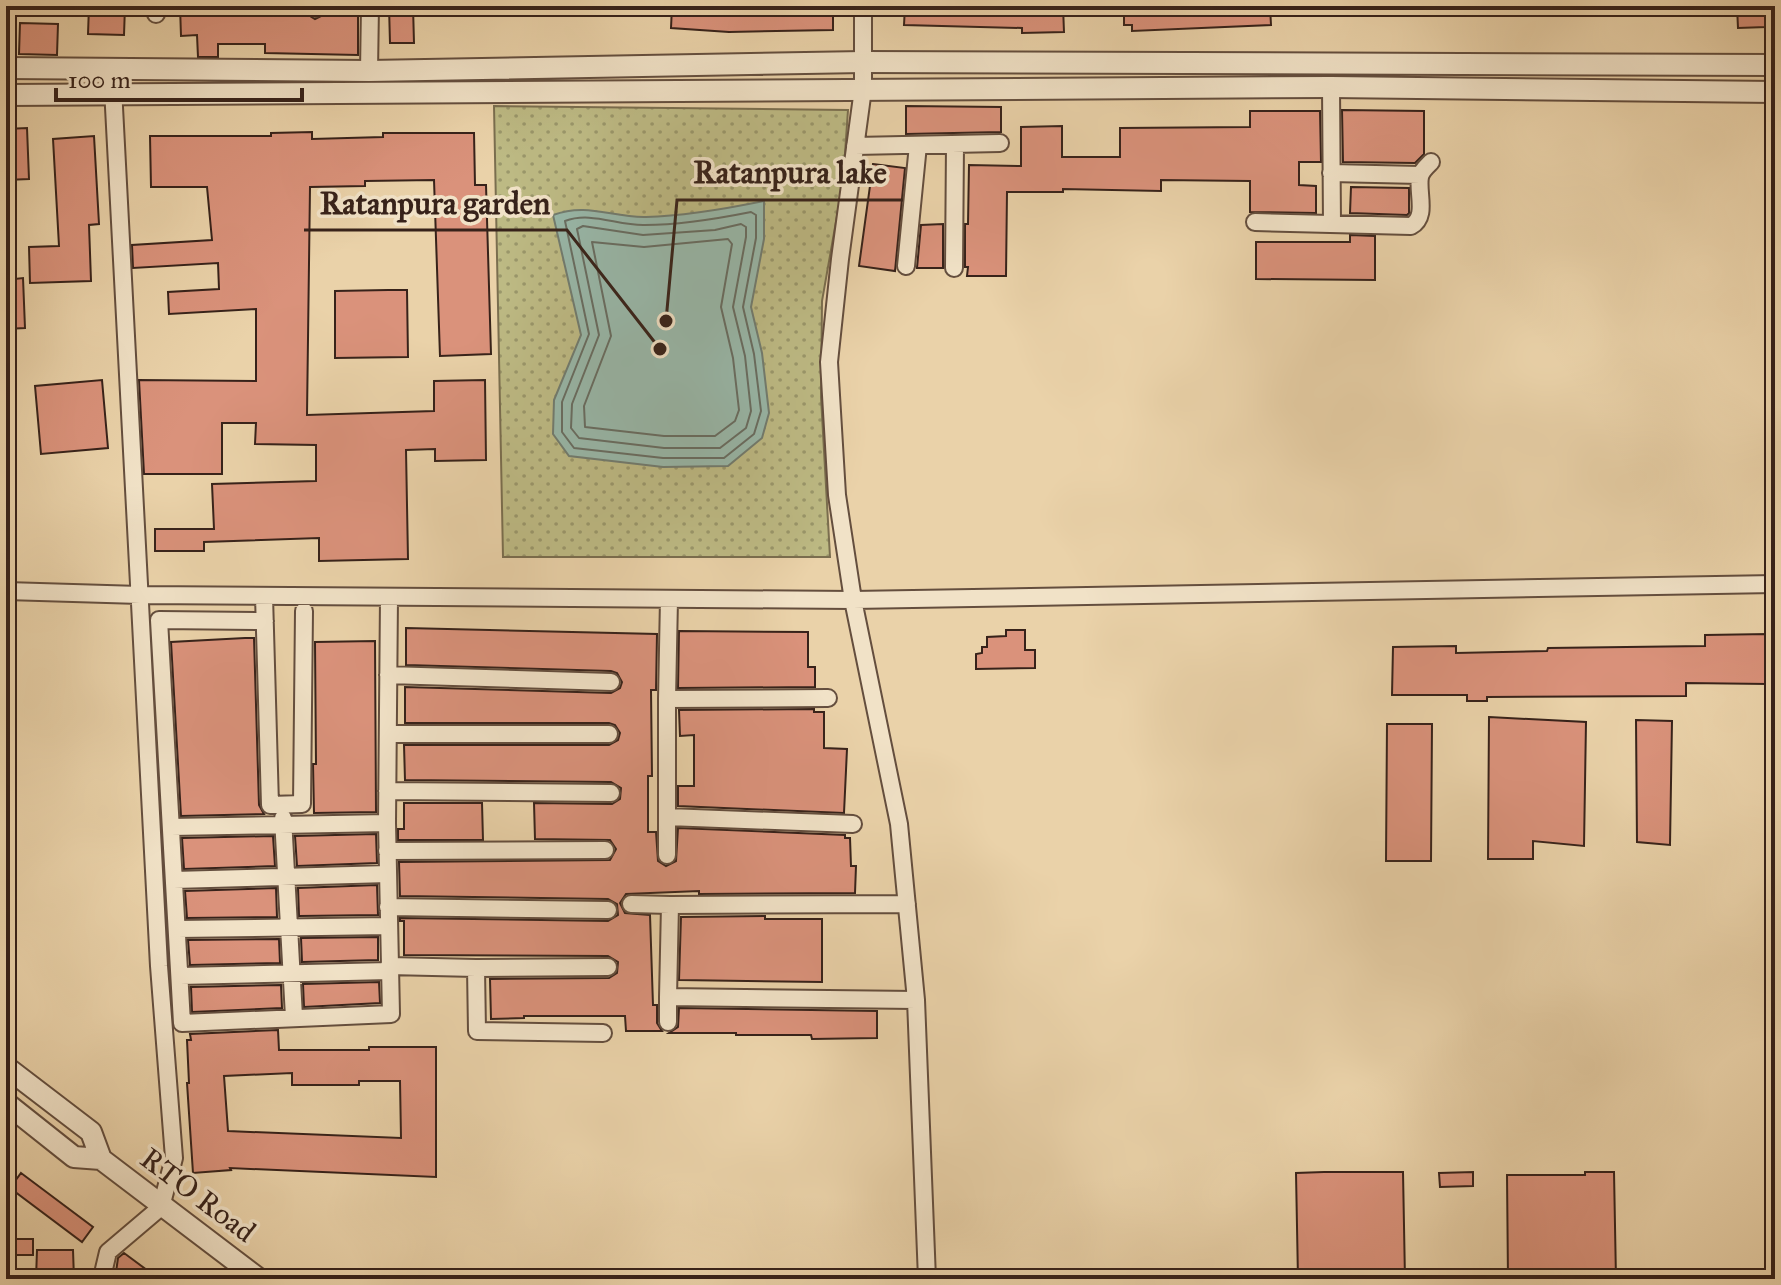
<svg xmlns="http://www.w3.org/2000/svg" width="1781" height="1285" font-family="'IM FELL Great Primer',serif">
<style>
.park{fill:url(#park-dots);stroke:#7a6e4f;stroke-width:2}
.water{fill:#98b8aa;stroke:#717c70;stroke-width:2}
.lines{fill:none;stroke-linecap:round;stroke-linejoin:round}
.shore{stroke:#686d62;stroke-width:2}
.building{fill:#da927b;stroke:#37221a;stroke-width:2;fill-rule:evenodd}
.service-casing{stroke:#644e3e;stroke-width:12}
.minor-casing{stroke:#644e3e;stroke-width:20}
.tertiary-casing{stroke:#644e3e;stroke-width:24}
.service{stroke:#f1e2c7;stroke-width:8}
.minor{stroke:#f1e2c7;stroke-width:16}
.tertiary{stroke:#f1e2c7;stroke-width:20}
.labels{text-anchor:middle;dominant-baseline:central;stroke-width:7;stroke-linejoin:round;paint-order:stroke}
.street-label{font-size:30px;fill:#37221a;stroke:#f1e2c7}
.leader{fill:none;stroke:#37221a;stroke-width:3}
.callout-dot{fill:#37221a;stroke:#f1e2c7;stroke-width:3}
.callout-label{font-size:32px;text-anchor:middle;font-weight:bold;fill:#37221a;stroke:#f1e2c7;stroke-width:7;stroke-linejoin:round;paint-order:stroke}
</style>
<defs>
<pattern id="park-dots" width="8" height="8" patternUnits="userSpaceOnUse" patternTransform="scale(2)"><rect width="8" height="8" fill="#bdba84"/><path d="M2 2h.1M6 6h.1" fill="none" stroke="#9a976b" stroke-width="1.8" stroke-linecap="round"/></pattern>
</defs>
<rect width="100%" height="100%" fill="#ead2a9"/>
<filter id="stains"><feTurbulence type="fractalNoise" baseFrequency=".0025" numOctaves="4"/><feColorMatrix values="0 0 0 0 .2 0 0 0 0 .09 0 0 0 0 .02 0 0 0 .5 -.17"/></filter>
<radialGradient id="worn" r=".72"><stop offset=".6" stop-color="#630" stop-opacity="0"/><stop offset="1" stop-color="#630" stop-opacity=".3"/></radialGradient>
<path class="park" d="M494,106L848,110L843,182L822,301L821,397L830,557H503Z"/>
<path class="water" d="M764,201V239L751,307L762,353L769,413L762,438L728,466L663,467L569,456L553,434L554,400L581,335L553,215C588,202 612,218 646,217C686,216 725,209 764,201Z"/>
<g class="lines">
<path class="shore" d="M751,212L756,215V238L743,307L754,354L761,411L754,434L724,458H663L574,448L562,432V402L589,334L565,221C591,211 618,226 645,225C681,225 716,219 751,212Z
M741,224L746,227V237L733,307L745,356L751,411L746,428L720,448H664L579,438L571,428L572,404L599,335L577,229L583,226L643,235L715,230Z
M728,239L732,244L721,307L733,358L739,410L735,421L715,436H664L585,427L584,406L611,336L592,242L644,247Z"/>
</g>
<path class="building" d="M89,6H125L124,35L88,34Z
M180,6H305L307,14L315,19L325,14L327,6H358V55L265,53V44H218V57H198L197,35L181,36Z
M389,6H413L414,43H390Z
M672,6H833V30L729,32L671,28Z
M905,6H1063L1064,32L1022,33V28L904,25Z
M1124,6H1270L1271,25L1132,31V25H1124Z
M1737,6H1765L1766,27L1738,28Z
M20,23L58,24L57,55L19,54Z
M906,106L1001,107V132L906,134Z
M1342,110L1424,111V154L1415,163L1343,162Z
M1250,111H1320L1321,162H1299V185L1316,186V213L1250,212V181L1161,180V191L1063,189V192H1007L1006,276H967L968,267H965V224H968L969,165L1021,166V127L1062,126V157H1120V128L1250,127Z
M27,128L29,179L6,180V129Z
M312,132V139L383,137V133H474L475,185H486L491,354L440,356L434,180L365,181V186L310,187L307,415L434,411V381L485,380L486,460L435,461V449L406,450L408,559L319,561V538L204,542V551H155V529H214L212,484L316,481V445L255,444L256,423H222V474H144L139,380L256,381V309L169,314L168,292L219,289L218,263L133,268L132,245L212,240L207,187H151L150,136H271V133Z
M94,136L99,224L89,225L91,281L30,283L29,247L59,246L53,139Z
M873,164L905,168L895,271L859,266Z
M1351,187L1409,188V213L1407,215L1350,213Z
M943,224V268H917L921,225Z
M1350,235L1375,236V280L1256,279V242H1350Z
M23,278L25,328L6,329V280Z
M388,290H407L408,357L335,358V291Z
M102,380L108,448L41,454L35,386Z
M406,628L657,634L656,690H651L652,776H648V832H656L658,861L666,866L676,861L678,828L845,835V838H850L851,866H856L855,893L699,894V891L626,894L620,903L625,913L650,915L653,1005H657V1023L662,1031H626L625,1016H524V1018L491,1019L490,979L609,978L617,973L618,962L608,956L404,955V921H400V918L608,921L618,915L617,904L608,899L400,896L399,862L610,860L616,849L610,840L535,839L534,803L612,804L620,799L621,788L611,782L405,780L404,745H609L618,740L620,733L615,725L609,723H405V687L611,693L620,688L622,682L617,673L611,671L406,665Z
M1006,630H1025V650H1035V668L976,669V654L982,653V647H987V637L1006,636Z
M679,631L808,632V667H815V687L678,688Z
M1768,634V684L1686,683V696L1487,697V701H1467V695H1392L1393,647L1456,646V653L1547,651L1548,648L1705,646V635Z
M245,638H254L259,805L264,814L181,816L171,642Z
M375,641L376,812L314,813L313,764H316L315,642Z
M814,709V712H824V748L847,749L844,813L678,806V786H694V735L680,736L679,710Z
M1489,717L1586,722L1584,846L1533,841V859H1488Z
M1636,720L1672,721L1670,845L1637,842Z
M1387,724H1432L1431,861H1386Z
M404,803H482L483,840H398V829H404Z
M376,834L377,863L297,866L295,836Z
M273,836L275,866L184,869L182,838Z
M377,885L378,915L299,916L298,888Z
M276,888L277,917L187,918L185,891Z
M765,916V919H822V982L679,980L681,917Z
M378,937V960L302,962L301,938Z
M279,939L280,963L190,965L188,940Z
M379,982L380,1003L304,1007L303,984Z
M281,985L282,1008L192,1012L191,987Z
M679,1008L877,1011V1038L812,1039L811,1035H736V1033H669L678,1027Z
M278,1030L279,1050H369V1047H436V1177L230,1168L231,1170L193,1173L187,1083H189L187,1040H191L190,1034ZM292,1073V1085H359V1081H400L401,1138L228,1131L224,1076Z
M1324,1172H1403L1405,1279H1298L1296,1173Z
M1473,1172V1186L1440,1187L1439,1173Z
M1585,1172H1614L1616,1279H1508L1507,1175H1585Z
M21,1173L93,1227L82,1242L10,1188Z
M6,1239H33V1255H6Z
M37,1250H73L74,1279H36Z
M124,1253L159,1279H125L116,1272L118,1258Z"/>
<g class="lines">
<defs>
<path id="service" d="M1775,6V11"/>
<path id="minor" d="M316,6V8
M863,6V89L840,259L829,362L837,495L853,600L899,824L916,1000L927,1279
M156,14V6
M369,71L370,6
M1331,87L1332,224
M855,146L1000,143
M1331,173L1420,175
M1255,222L1411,226C1428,217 1417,193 1420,177C1421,171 1427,166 1431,162
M906,266L918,145
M954,268L955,144
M6,591L140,595L853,600L1775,584
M264,596L270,805L302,804L304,611
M265,621L159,620L182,1023L391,1014L387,823L389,597
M388,675L611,682
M667,699L669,599
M388,734H609
M387,791L611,793
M668,817L853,824
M283,818L294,1017
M171,827L387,823
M387,851L605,850
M667,855V699L828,698
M174,880L388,874
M631,904L670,905L668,997
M670,905L907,904
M388,907L608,910
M177,929L388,926
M389,966L476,968L477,1031L603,1033
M476,968L608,967
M180,976L389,971
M668,1022V997L916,1000
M106,1279L104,1269L108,1252L161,1207L174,1158L159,966L112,69"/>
<path id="tertiary" d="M6,68L369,71L863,62L1775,65
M6,95L1331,87L1775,92
M6,1067L91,1132L101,1159L259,1279
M6,1103L74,1157L101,1159"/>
</defs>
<use href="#service" class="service-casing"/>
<use href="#minor" class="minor-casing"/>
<use href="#tertiary" class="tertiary-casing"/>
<use href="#service" class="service"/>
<use href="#minor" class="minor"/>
<use href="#tertiary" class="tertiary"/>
</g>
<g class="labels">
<g class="street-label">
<text transform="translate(198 1195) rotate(37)">RTO Road</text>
</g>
</g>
<path class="leader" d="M666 321L677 200H903M660 349L567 230H304"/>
<g class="callout-dot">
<circle cx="666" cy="321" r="8"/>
<circle cx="660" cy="349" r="8"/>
</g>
<g class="callout-label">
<text x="790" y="183">Ratanpura lake</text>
<text x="435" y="214">Ratanpura garden</text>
</g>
<rect width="1781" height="1285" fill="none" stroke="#ead2a9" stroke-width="32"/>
<rect x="8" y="8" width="1765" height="1269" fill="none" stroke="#37221a" stroke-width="4"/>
<rect x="16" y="16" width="1749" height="1253" fill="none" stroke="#37221a" stroke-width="2"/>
<path d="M56 88v12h246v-12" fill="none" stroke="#37221a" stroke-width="4"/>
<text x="68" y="88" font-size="24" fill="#37221a" stroke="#f1e2c7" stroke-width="6" paint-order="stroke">100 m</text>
<rect width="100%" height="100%" filter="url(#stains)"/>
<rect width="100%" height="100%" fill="url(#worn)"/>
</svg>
